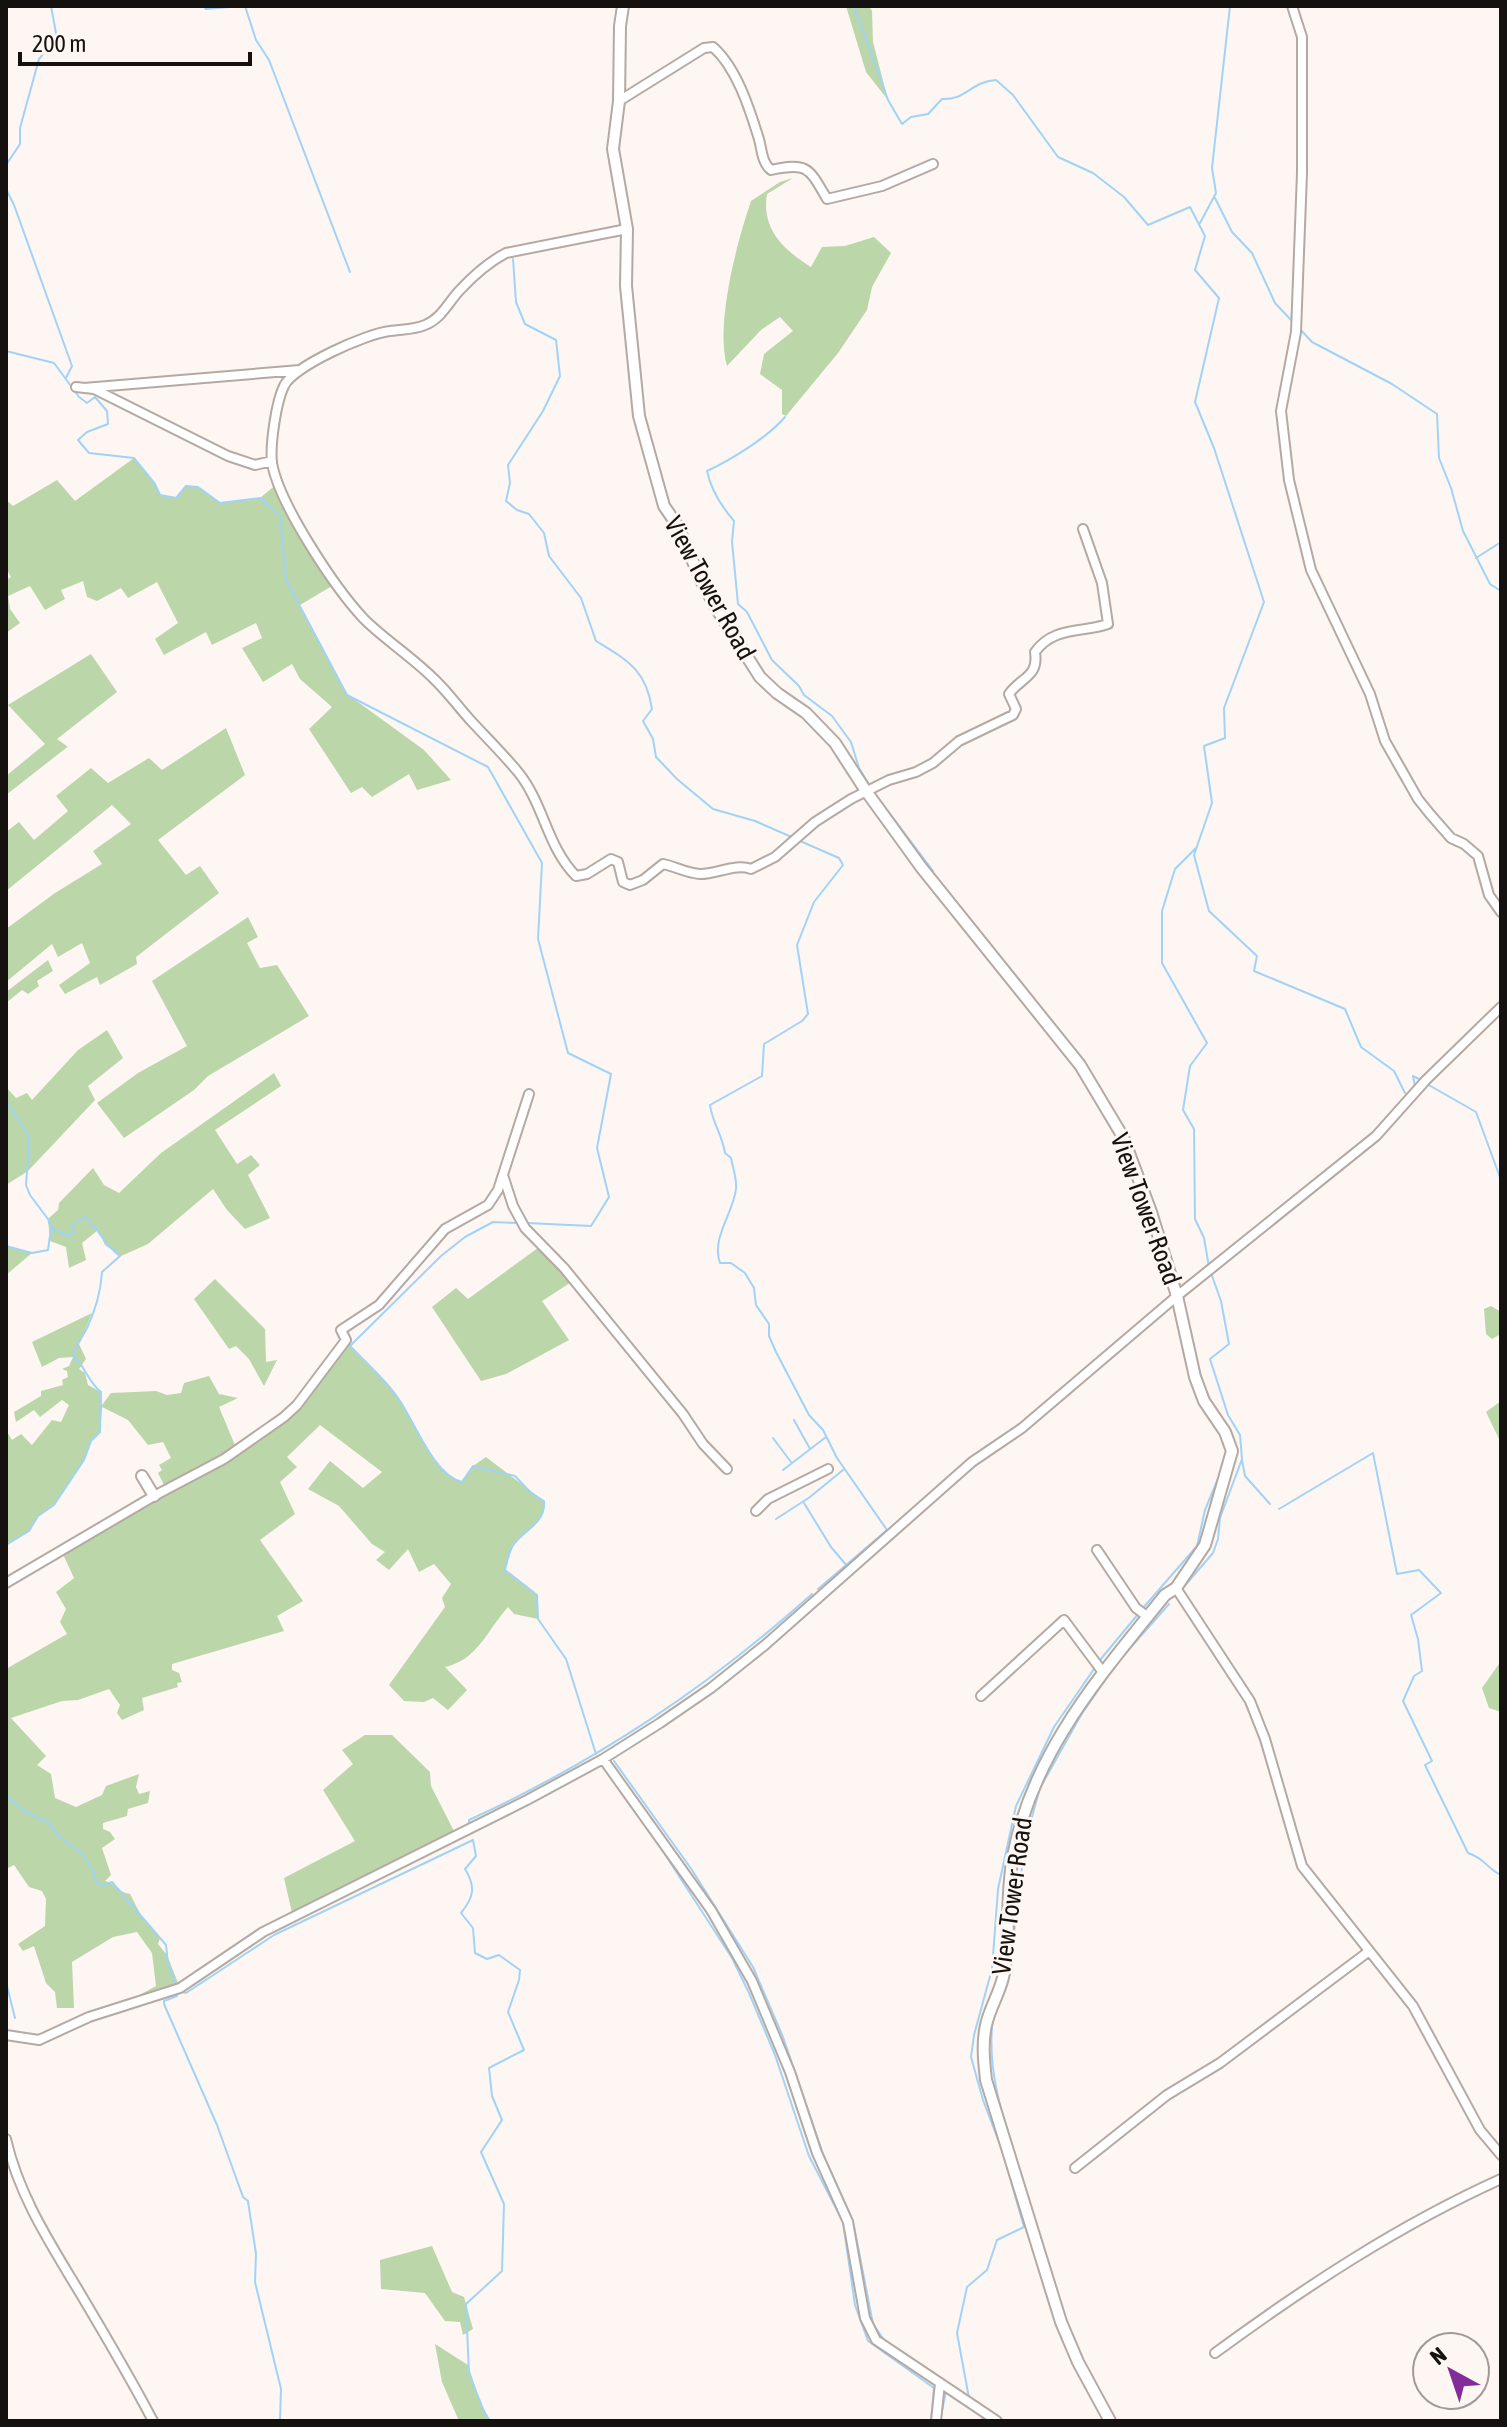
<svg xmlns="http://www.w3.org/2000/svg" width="1507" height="2427" font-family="'Asap Condensed',sans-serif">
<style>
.green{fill:#bbd6a9}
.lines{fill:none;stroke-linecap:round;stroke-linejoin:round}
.stream{stroke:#a1d3f6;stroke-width:2}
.minor-casing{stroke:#b5a9a3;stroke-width:12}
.tertiary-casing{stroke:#b5a9a3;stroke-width:14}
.minor{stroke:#fff;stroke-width:8}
.tertiary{stroke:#fff;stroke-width:10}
.labels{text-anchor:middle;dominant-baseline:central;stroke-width:6;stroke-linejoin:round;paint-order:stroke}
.street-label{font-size:26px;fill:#15110f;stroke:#fdf6f2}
</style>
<rect width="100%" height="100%" fill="#fdf6f2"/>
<path class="green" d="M846,6H869L872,11L873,42L888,100L866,72Z
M793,178L767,194C761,229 784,250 811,267L822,247L845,246L874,237L891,253L872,287L867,310L838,353L786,416L782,414V390L760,374L764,354L793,331L780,317L761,330L727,366C715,324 737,242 751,201L780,182Z
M134,458L155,484L160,495L176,498L186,486L198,487L220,503L260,498L278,483L337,583L300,605L347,694L424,750L451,780L417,790L409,774L372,797L362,787L351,793L309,729L332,707L300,679L292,664L263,682L242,648L262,638L256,623L212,645L206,632L164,655L155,639L178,623L157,582L128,598L121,588L97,601L87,597L83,581L61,590L65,599L45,610L30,586L8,596L10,609L20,623L6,633V580L11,577L6,568V500L13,506L57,480L75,501Z
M91,654L117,692L57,739L68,747L66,748L6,795V776L45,744L8,705Z
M226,728L245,775L158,840L186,875L200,866L219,893L136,957L137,964L100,985L97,977L65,994L59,985L90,963L82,943L58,957L52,944L6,982V929L55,893L102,864L93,851L131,824L112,805L6,891V832L19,822L34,840L68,811L56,796L91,768L108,783L149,758L162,770Z
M248,917L258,937L247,943L260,968L277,965L309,1016L208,1076L194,1090L124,1138L97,1103L138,1073L187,1046L152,981Z
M48,960L53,971L37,981L39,986L28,994L22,990L6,1003V992Z
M107,1030L123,1058L88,1086L95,1100L28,1171L6,1185V1087L16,1098L27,1093L32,1100L78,1050Z
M274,1073L281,1086L215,1130L237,1164L251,1155L260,1165L248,1175L270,1218L245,1229L227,1210L213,1189L148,1244L121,1256L105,1245L98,1230L82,1243L86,1260L69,1268L66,1247L50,1241L48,1219L58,1210L59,1203L93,1168L104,1185L119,1193L161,1153Z
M542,1245L573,1281L542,1301L569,1340L506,1374L481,1381L432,1307L456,1288L468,1299Z
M6,1246L32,1253L6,1275Z
M215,1279L265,1329L266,1362L277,1360L264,1386L249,1359L236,1346L229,1349L194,1299Z
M1491,1306L1501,1312L1499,1335L1492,1339L1486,1334L1484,1309Z
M92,1313L79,1344L86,1359L79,1369L85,1373L88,1385L101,1392L102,1405L111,1393L156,1391L167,1395L181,1393L184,1383L209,1376L219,1394L238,1398L219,1407L237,1450L284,1417L346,1340C362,1359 380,1376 396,1395C414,1418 432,1475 462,1481L473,1466L486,1457L544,1501C546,1523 525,1529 513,1544C509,1551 507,1562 505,1570L537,1595L538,1619L514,1614L508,1607C487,1630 478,1660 445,1667L467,1690L448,1710L433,1698L424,1702L404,1701L389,1685L445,1607L442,1598L451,1584L434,1564L419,1572L408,1549L389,1570L376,1560L385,1552L372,1544L339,1506L308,1489L330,1461L363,1488L382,1472L320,1425L287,1457L297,1467L280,1482L295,1514L260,1540L303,1601L277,1616L284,1631L172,1664V1670L179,1673L182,1682L177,1683L178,1687L142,1698L144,1710L122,1720L117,1713L120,1705L109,1689L78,1700L62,1701L11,1718L46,1756L37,1765L51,1774L55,1798L76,1807L102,1795L106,1786L139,1774L136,1787L139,1794L150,1791L148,1803L128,1809L127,1816L103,1823V1829L110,1832L115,1839L102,1848L111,1875L105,1881C115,1883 119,1893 130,1894L144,1921L160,1938L158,1944L167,1955L180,1988L114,2009L156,1986L152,1953L137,1932L113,1937L72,1962L74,2008H57L55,1992L46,1983L34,1946L23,1951L18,1944L45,1926L46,1899L42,1891L29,1887L14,1865L6,1869V1669L67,1634L60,1622L66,1609L56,1592L74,1578L62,1552L166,1489L158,1473L162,1470L159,1465L171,1458L163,1442L148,1445L128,1420L102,1407L100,1432L91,1441L84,1460L54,1504L38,1516L29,1531L6,1545V1430L12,1440L21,1434L32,1445L52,1420L61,1422L69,1405L62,1400L40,1417L34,1410L16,1422L14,1412L41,1396V1391L63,1385L62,1380L68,1377L67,1371L62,1369L69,1366L73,1357L59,1358L42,1367L32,1342Z
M1501,1401V1443L1486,1412Z
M1501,1661V1712L1489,1708L1482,1688Z
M365,1735H392L430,1772L431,1786L456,1835L293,1917L284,1878L355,1841L323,1790L353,1764L342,1750Z
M432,2246L452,2292L464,2297L473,2329L463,2335L460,2322L445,2321L425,2293L381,2289L380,2260Z
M435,2344L468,2365L481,2404L491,2421H459L442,2382Z"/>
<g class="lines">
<path class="stream" d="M203,6L206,9L241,6
M245,6L256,40L269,60L350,272
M854,6L888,100L902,124L911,117L928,114L942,99C967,100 970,82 996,80L1013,95L1058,157L1093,173L1124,197L1148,225L1190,207L1205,236L1195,270L1219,298L1195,402L1214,448L1264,602L1224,708L1225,738L1204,746L1212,803L1194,855L1209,911L1257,956L1254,971L1345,1009L1361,1047L1394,1071L1405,1093
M6,165L20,144V128L39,59L53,42L56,33L51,6
M6,189L14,205L72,366L66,378
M1215,198L1232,232L1252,253L1275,303L1292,321
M1200,223L1216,193L1212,168L1230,6
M513,259L516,302L525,324L556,340L560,376L543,411L508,465L510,483L506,501L517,510L529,514L544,533L549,556L581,598L596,641C627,660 646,669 652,709L643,721L653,739L656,757L677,779L713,809L755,821L794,838
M1299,328L1312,342L1392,384L1437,414L1439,458L1451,488L1463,531L1490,584L1501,591
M6,351L54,363L79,397L87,403L95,397L107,411L108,424L87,432L78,440L89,453L134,458L155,484L160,495L176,498L186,486L198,487L220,503L261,498L280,516L286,580L347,695L488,767L542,863L538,939L568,1053L611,1074L597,1148L609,1197L591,1226L527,1223
M785,417C768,437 731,460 707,471C711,490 722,507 734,521L732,542L738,604L747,612L772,660L799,686L804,695L832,716L851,742L859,768L870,786
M1476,558L1501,542
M873,791L933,871
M800,841L839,858L843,865L814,902L797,945L808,1014L802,1021L764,1044L762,1076L710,1105C712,1122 722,1134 725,1153L731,1158C733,1168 737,1179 736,1189C733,1214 711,1238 720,1263H731L745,1273L754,1288L756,1305L769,1324V1336L776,1352L809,1415L823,1430L837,1458L887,1530L818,1589
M1196,848L1175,869L1162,911V963L1207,1043L1190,1066L1183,1110L1194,1129L1195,1219L1204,1238L1209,1267
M1427,1084L1476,1112L1501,1180
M1415,1086L1413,1076L1421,1080
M6,1102L27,1132L29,1143L26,1185L30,1195L48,1219L51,1228L68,1236L74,1232L72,1226L84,1217C100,1229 104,1245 120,1256L102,1272C101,1290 95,1311 87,1328C82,1338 76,1345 73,1356C86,1367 88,1382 101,1392L100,1432L91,1441L84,1460L54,1505L38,1516L29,1531L6,1545
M517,1223L493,1222L465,1237L441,1256L350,1346C366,1363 385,1379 398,1398C414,1420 433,1475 462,1482L473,1466L515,1476L531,1493L544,1501C546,1523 525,1529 514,1544C509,1550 507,1562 505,1570L537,1595L538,1619L566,1659L596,1754
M6,1246L32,1253L48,1250L51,1229
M794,1420L810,1449
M773,1438L791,1462
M1242,1460L1245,1476L1270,1504
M783,1470L826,1437
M804,1503L831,1547L847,1566
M1279,1509L1373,1453L1397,1574L1419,1570L1441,1593L1411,1615L1418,1639L1422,1671L1414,1676L1403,1701L1432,1761L1425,1765L1468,1853C1486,1859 1486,1868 1501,1875
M776,1519L810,1497L843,1470
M1181,1590L1213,1553L1218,1539L1220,1518L1242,1459L1240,1435L1228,1415L1210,1359L1229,1344L1221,1301L1211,1273
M1143,1608L1197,1546L1205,1510L1220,1474
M1100,1660L1139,1613
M614,1761L692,1870L753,1967L783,2037L823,2154L853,2221L873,2324L884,2340
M6,1795L21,1809L50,1824L57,1834L83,1855L93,1870L96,1881L102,1886L112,1882L166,1945L168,1964L176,1984
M1501,1804V1810
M469,1824V1820C597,1761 707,1688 812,1594
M657,1842L732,1958L749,1993L775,2055L809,2156L843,2222L855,2305L868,2341L934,2388L931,2421
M1009,1974L1025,1842L1040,1788L1081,1715L1117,1663L1169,1604
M6,1982L15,2018
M183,1992L186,1993L274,1935L473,1840L476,1856L465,1869C476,1887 474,1897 461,1913L473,1928L475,1953L487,1959L499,1955L520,1970L519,1980L508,2012L524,2050L489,2068L492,2096L502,2120L481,2152L504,2204L502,2271L466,2304L469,2374L488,2421
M177,1996L164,2001V2004L217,2125L243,2197L248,2201L256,2254L255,2282L281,2389L280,2421
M993,2018C984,2085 1015,2146 1031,2209
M969,2398L957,2333L967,2287L987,2270L997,2240L1024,2227L1002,2150L983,2100L971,2057L974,2035L992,1969L998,1889L1016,1806L1054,1727L1094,1669
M974,2411L983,2417L982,2421
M940,2421L946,2391"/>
<defs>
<path id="minor" d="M1292,6L1302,37V173L1296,332L1281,411L1289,480L1311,570L1370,694L1385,741L1418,799L1430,814L1451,838L1464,844L1478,856L1489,895L1501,912
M619,101L704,48L713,47C736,67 749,107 758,136C762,147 761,162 771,170C808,162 809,168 827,199L882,186L933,164
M627,229L506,253C489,262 472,277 459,291C448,303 441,319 425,325C413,330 402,329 390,331C368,333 293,366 284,386C276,402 270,445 272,463C279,504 335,588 364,619C384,639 412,657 433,678C448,692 459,708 473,723C488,739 504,755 518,772C544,804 547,847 576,876L587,874L611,859L618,862L623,882L630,885L643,880L663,864C677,867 686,873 700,874C717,874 736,863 751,869L775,857L815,822L851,799L889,780L916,772L933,763L959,741L1013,715L1016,709L1009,694C1021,677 1039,677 1035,652C1054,626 1082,633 1108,624L1102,583L1083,529
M76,387L94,389L228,456L255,465L272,461
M84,388L300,370
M503,1175L513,1206L525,1228L564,1268L683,1414L703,1444L727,1469
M756,1511L768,1499L828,1469
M1097,1550L1136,1608L1148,1617
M6,1583L154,1496L224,1459L284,1417L297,1405L346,1340L341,1330L379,1305L445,1229L488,1205L498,1190L529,1094
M1176,1588L1250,1701L1265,1739L1302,1866L1413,2006L1480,2130L1501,2155
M981,1696L1064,1620L1102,1671
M603,1759L711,1910L752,1981L790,2072L817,2153L848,2222L865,2318L876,2340L997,2421
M6,2035L39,2040L89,2017L180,1988L263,1932L527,1800L603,1759L660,1723L711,1688L765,1645L972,1462L1022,1428L1177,1296L1376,1136L1426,1080L1501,1007
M6,2139C19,2196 50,2243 80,2293C105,2335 130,2377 153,2421
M1075,2168L1167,2095L1220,2063L1368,1952
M1215,2353C1305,2287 1399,2225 1501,2179
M936,2421L940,2383"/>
<path id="tertiary" d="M623,6L620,26L619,101L613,149L627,229L626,286L639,416L664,506L677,525L702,582L718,611L760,677L777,693L806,713L835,743L866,791L921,867L1080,1065L1123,1137L1151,1212L1177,1296L1195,1377L1204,1401L1225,1432L1232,1451L1205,1545L1176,1588L1165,1595C1100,1676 1029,1756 1012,1863C1006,1898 1010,1939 1004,1973C1001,1991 990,2007 986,2025C982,2043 984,2062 986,2080L1061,2322L1078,2362L1110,2421
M142,1476L154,1496"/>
</defs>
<use href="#minor" class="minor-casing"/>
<use href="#tertiary" class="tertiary-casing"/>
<use href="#minor" class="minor"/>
<use href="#tertiary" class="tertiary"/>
</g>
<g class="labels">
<g class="street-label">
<text transform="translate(710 588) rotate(61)">View Tower Road</text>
<text transform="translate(1146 1209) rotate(70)">View Tower Road</text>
<text transform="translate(1012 1896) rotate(-82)">View Tower Road</text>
</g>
</g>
<rect width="1507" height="2427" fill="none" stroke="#15110f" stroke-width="16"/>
<g transform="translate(1451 2371) rotate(320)"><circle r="38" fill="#fdf6f2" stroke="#a09a97" stroke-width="2"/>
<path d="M0-6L14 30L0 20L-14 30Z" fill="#832d9b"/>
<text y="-12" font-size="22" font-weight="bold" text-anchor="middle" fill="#15110f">N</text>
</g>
<path d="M20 52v12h230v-12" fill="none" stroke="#15110f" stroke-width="4"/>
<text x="32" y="52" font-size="24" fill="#15110f" stroke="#fdf6f2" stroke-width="6" paint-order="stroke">200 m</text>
</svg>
